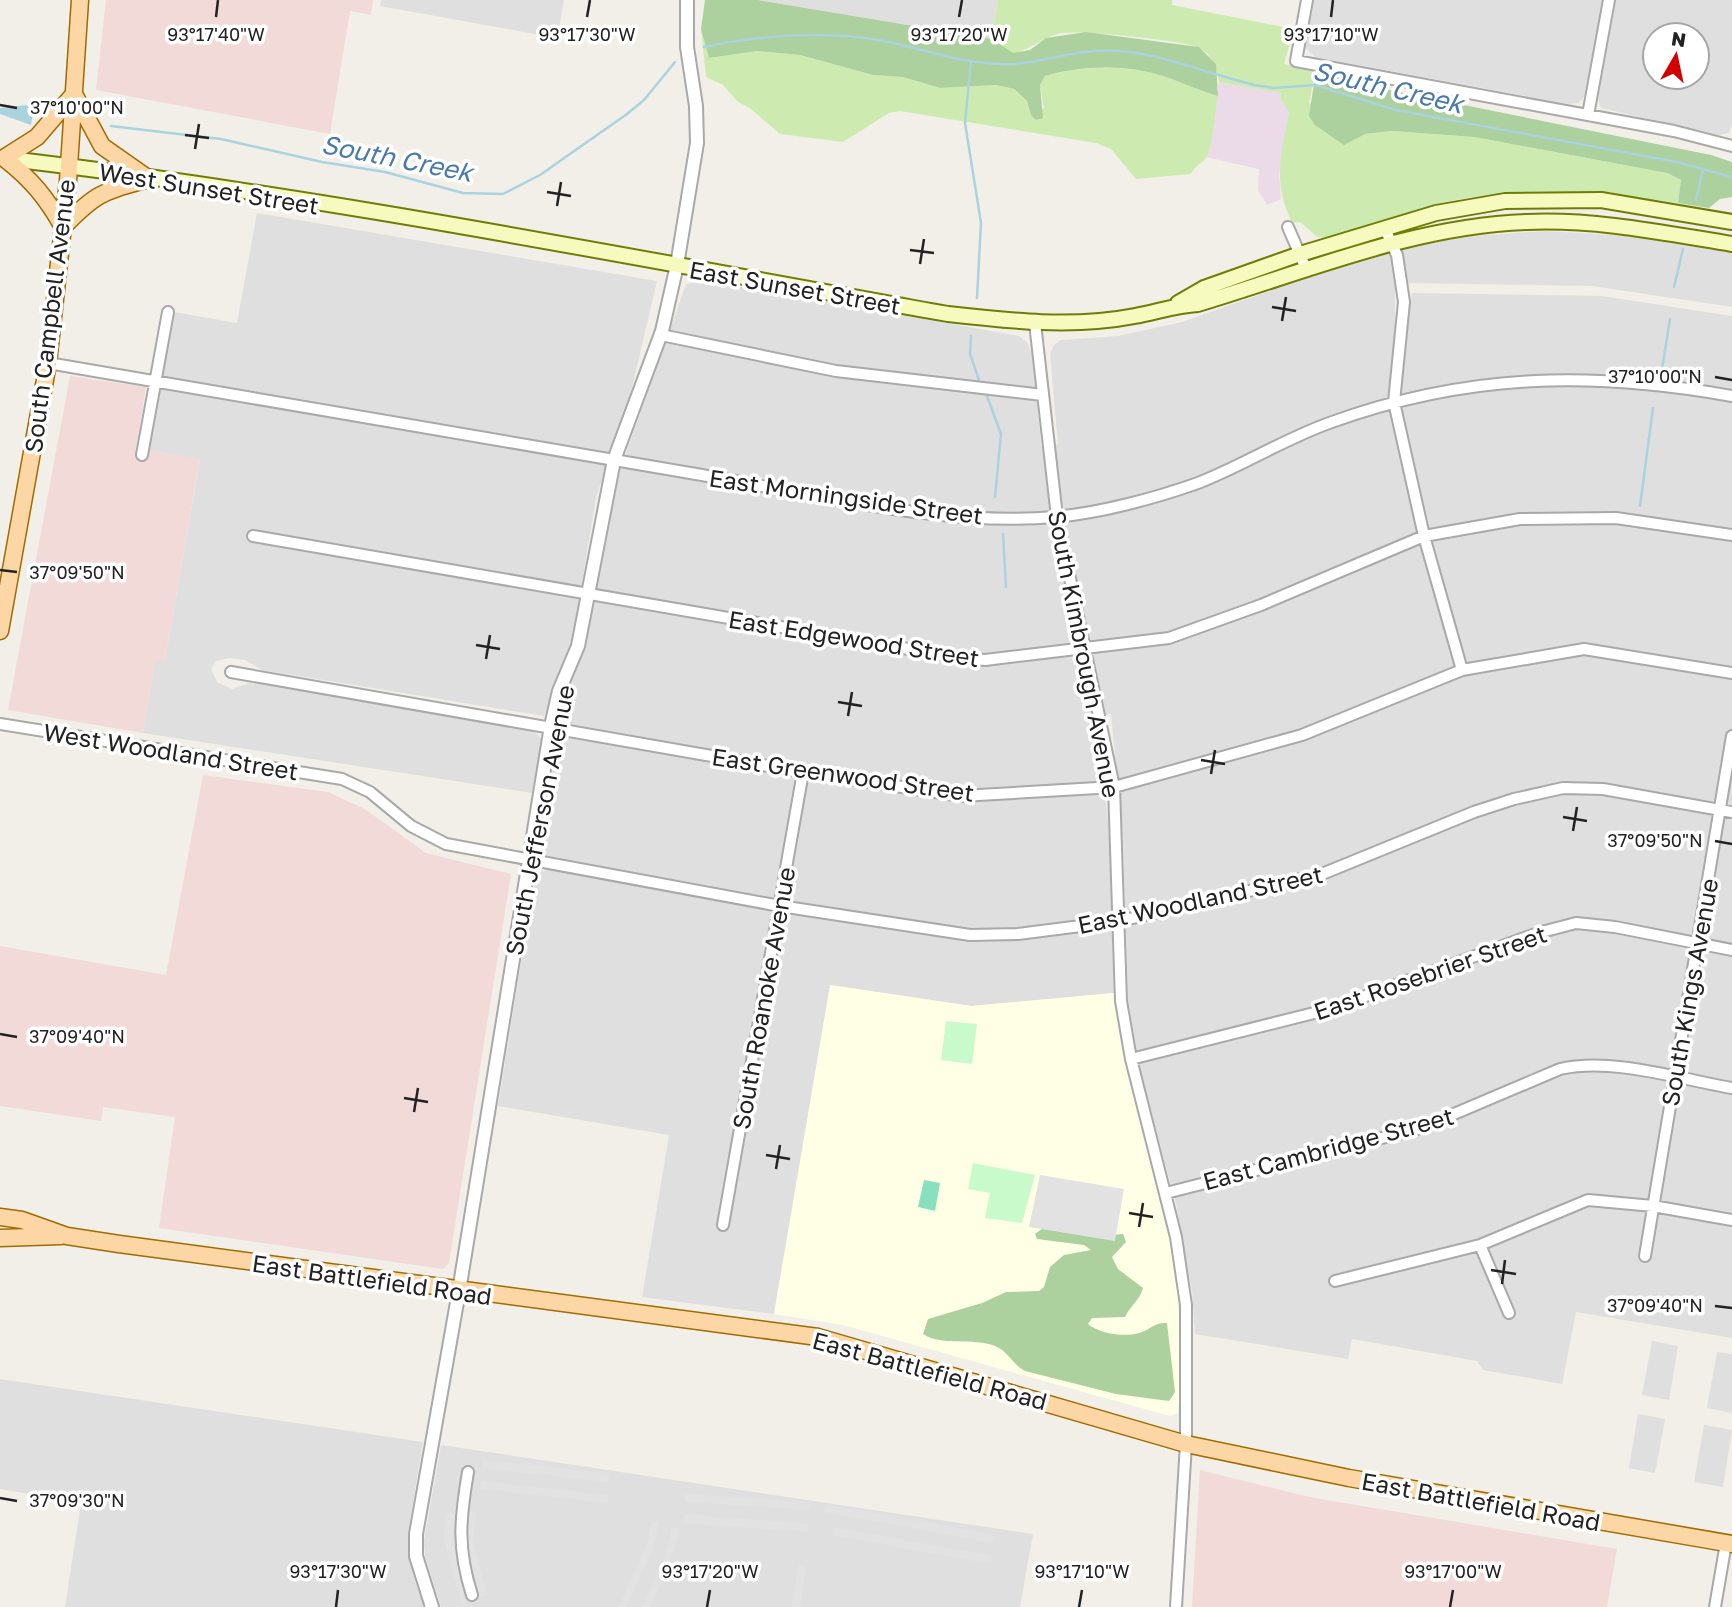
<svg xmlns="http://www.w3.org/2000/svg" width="1732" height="1607" font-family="'Golos Text',sans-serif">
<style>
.residential{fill:#e0dfdf;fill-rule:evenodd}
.commercial{fill:#f2dad9}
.industrial{fill:#ebdbe8}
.education{fill:#ffffe5}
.grass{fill:#cdebb0}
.forest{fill:#add19e}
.park{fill:#c8facc}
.pitch{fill:#88e0be}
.parking{fill:#e2e2e2}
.water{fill:#aad3df}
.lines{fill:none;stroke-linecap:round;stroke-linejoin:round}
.stream{stroke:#aad3df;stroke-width:2.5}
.minor-casing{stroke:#a9a9a9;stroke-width:14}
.tertiary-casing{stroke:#a9a9a9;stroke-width:16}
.secondary-casing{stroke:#707d05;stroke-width:18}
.primary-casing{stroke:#a06b00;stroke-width:19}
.minor{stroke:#fff;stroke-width:10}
.tertiary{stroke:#fff;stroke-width:12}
.secondary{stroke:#f7fabf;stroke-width:14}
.primary{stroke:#fcd6a4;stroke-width:16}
.ticks{fill:none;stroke:#222;stroke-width:2.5}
.labels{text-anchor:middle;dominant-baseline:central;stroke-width:7;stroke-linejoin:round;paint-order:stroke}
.street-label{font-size:24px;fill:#222;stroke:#fff}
.water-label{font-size:26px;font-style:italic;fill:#4a7aab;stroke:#fff}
.ticks-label{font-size:18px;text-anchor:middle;fill:#222;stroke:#fff;stroke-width:7;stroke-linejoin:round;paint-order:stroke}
</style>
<rect width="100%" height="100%" fill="#f2efe9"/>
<path class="residential" d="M381,0H564L557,38L380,6Z
M758,0H998L992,39Z
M1312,0H1603L1584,97L1578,103L1570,104L1315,57L1304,46Z
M1616,0H1732V124L1729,133L1719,135L1601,108L1598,99ZM1655,35H1697V77H1655Z
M257,213L657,281L631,392L596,498L573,637L544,716L262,670L245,660L230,658L216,661L211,669L217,682L232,689L249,683L532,730L542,739L532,793L143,733L156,659L165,660L200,460L149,450L174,312L237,323Z
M1546,231L1643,237L1732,252V307L1592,286L1412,283L1395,285V338H1406L1412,293L1602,296L1732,316V1338L1576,1312L1562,1384L1483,1370L1477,1361L1352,1339L1348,1359L1195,1334L1192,1290L1176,1204L1140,1070L1128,1000L1123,836L1111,714L1096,717L1108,823L1114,993L971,1006L831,985L774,1314L642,1297L669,1135L498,1106L534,880L538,873L547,870L710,899L712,886L547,858L541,856L537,847L562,707L586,642L619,473L686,284L709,281L1019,336L1027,342L1033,358L1041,446L1058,444L1050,354L1054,345L1061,340L1118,336L1182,322L1377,253L1471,236Z
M1652,1341L1678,1346L1669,1400L1642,1395Z
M1717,1352L1732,1354V1413L1707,1408Z
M0,1379L423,1442L408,1533L413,1575L424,1607H65L81,1503L0,1489Z
M1638,1414L1665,1419L1655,1473L1629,1468Z
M1704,1425L1732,1430L1723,1487L1694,1482Z
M441,1445L1033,1534L1020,1607H441L425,1556L424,1541Z"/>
<path class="commercial" d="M106,0H373L371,15L350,11L330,134L96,90Z
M70,376L146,387L136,448L200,459L165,660H156L143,733L8,710Z
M203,775L328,792L365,809L426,853L511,874L449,1263L443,1269L159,1228L175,1117L103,1107L101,1121L0,1106V946L166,975Z
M1200,1470L1309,1497L1617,1549L1607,1607H1192Z"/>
<path class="industrial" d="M1219,82L1281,93V100L1289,112L1279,174L1281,199L1267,205L1258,190L1259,169L1206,157Z"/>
<path class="education" d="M830,985L971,1006L1114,993L1117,1019L1171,1247L1178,1294L1181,1372L1178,1413L1170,1416L843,1325L774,1314Z"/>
<path class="grass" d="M998,0H1172V5L1294,29L1284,64L1316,70L1309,103L1365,134L1392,131L1474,137L1667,173L1681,180L1678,203C1598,191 1516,185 1436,204C1404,211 1347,241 1317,237L1300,222L1292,223C1272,179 1281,158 1289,112L1281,100V93L1219,82C1217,68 1212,53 1197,47C1179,40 1082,30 1062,33C1044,36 1031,49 1013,54L992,39Z
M701,29L709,58L757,51L800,55L873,75L903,77L940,88L996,85L1014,89L1027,101L1031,115L1044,108L1040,85L1045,76C1083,66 1127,64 1166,77C1183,83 1200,91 1218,96C1215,110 1213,147 1206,158C1201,164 1195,166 1191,174L1136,179L1111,149L1096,143L900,111L889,113L843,142L780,134L751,109L737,101L723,85L706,77Z"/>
<path class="forest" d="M705,0H758L992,39L1013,53L1030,50L1046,38L1086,32L1199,47L1216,64L1218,96C1200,91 1183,83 1166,77C1128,64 1083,65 1045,76L1040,85L1043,118L1036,120L1031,115L1027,101L1014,89L996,85L940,88L903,77L873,75L800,55L757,51L709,58L701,29Z
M1316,70L1345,76L1355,83L1711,155L1732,162V197L1720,199L1709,208L1678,203L1681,180L1667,173L1474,137L1392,131L1365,134L1344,145L1315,125L1309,116Z
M1047,1225L1110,1235L1123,1234L1126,1242L1112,1257L1118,1269L1143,1288C1140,1300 1131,1305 1125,1317L1092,1318L1088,1324C1100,1334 1126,1338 1142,1332C1152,1328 1155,1322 1167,1323L1175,1392L1169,1401L1116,1394L1025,1371C1013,1365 1008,1351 995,1346C973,1337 943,1347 923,1334L928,1319L982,1303L1006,1292L1039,1291L1044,1287L1050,1267L1064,1255L1091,1250L1084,1245L1037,1239L1035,1234Z"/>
<path class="park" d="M946,1021L977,1024L972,1064L941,1060Z
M973,1163L1035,1175L1022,1223L985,1218L990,1193L968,1189Z"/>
<path class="pitch" d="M924,1180L940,1183L935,1211L918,1207Z"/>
<path class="parking" d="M1040,1175L1124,1189L1115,1241L1029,1227Z
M483,1460L609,1473L608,1482L482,1468Z
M481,1481L609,1495L608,1503L480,1489Z
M686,1494L811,1502L810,1510L685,1502Z
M826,1504L995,1535L993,1543L824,1512Z
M468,1510L476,1512L473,1543L488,1595L479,1598L465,1538Z
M446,1513L455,1514L452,1541L468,1602L462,1605L444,1539Z
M684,1514L809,1524L808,1532L683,1523Z
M652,1521L659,1522L651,1554L626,1607H619L647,1543Z
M672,1527L680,1529L669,1567L650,1607H642L662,1564Z
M833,1527L992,1556L991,1564L832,1535Z
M799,1565L807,1566L800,1607H791Z"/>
<path class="water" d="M27,105L34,107L31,125L0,114V108Z"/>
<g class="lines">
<path class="stream" d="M704,47C761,35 827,30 884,41C923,49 960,63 999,64C1032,66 1062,53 1094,51C1151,47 1201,73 1255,85L1273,88L1315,85L1396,110L1677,162L1732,177
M971,61L965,123L981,223L977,298
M111,126L221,139L322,162L385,172L463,193L503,194L540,175L627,114L644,100L675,62
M1696,200L1703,169
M1674,287L1683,249
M971,336L970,354L979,380
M1662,369L1670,319
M987,396L1001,434L995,497
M1640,506L1653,408
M1003,534L1006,587"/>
<defs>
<path id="minor" d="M1307,0L1296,61L1674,131L1732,146
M1588,115L1609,0
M1288,227L1307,271
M1385,229L1397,255L1404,302L1394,402L1424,536L1462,670
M1035,323L1057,517L1114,787L1121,1001L1131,1059L1176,1237L1186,1305V1444L1176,1607
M661,335L836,371L1043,395
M48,363C264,401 480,438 696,474C808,493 942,527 1055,517C1100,513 1156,498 1198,483C1244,465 1286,438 1332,422C1468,373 1592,371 1732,396
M142,455L168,312
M253,536L955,657L985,660L1169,638L1261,605L1424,536L1520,519L1616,518L1732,535
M231,672L803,772L961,796L1114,787L1302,735L1462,670L1584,649L1732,673
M0,724L342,779L370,792L411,826L446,844L780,906L970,935L1018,934L1120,921L1322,874L1474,812L1514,799L1563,788L1603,789L1732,812
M1131,1059L1330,1009L1538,933L1576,923L1615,927L1732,950
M1166,1193L1421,1128L1560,1069C1612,1057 1679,1079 1732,1088
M723,1225L803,772
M1480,1245L1509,1313
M1645,1256L1732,736
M1335,1281L1480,1245L1588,1200L1653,1206L1732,1220
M468,1472C460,1519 457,1548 472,1595
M1715,1607L1726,1543"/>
<path id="tertiary" d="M432,1607L416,1556V1534L459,1291L551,726L559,691L578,646L614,460L662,331L677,265L697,143L696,106L687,47V0"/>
<path id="secondary" d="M1,158C319,195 634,258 948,314C1010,321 1073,328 1135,316C1157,312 1176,305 1198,304C1305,272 1413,226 1527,222C1596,219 1664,233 1732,244
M1178,303L1204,288L1300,254L1436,213L1505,201L1601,200L1732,222"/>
<path id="primary" d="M74,94L102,146L149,179C102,192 97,192 63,227C46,197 31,179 4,158L37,137Z
M0,631L48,363L68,181L80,0
M0,1217L22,1220L67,1236L119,1244L818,1337L1186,1444L1349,1478L1732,1544
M0,1238L61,1236"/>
</defs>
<use href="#minor" class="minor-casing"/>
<use href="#tertiary" class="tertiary-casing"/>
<use href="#secondary" class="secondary-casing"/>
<use href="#primary" class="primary-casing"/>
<use href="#minor" class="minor"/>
<use href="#tertiary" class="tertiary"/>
<use href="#secondary" class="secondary"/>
<use href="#primary" class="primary"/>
</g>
<path class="ticks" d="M216,17L218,0M587,17L590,0M959,17L962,0M1331,17L1333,0M0,105L17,108M185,135L209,138M195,149L199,124M547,192L571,196M557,206L561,182M910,250L934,253M920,264L924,239M1272,307L1296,311M1282,321L1286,297M1715,377L1732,380M0,570L17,572M476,645L500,649M486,659L490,635M838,702L862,706M848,716L852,692M1201,760L1225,764M1211,774L1215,750M1563,817L1587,821M1573,831L1577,807M1715,841L1732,844M0,1034L17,1037M404,1098L428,1102M414,1112L418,1088M766,1155L790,1159M776,1169L780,1145M1129,1213L1153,1217M1139,1227L1143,1203M1491,1270L1516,1274M1502,1284L1505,1260M1715,1306L1732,1308M0,1498L17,1501M336,1607L338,1590M707,1607L710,1590M1079,1607L1082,1590M1450,1607L1453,1590"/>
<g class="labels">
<g class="street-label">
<text transform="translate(209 188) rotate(9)">West Sunset Street</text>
<text transform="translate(795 287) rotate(10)">East Sunset Street</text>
<text transform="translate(49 316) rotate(-83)">South Campbell Avenue</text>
<text transform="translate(846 496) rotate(8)">East Morningside Street</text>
<text transform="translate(854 638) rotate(9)">East Edgewood Street</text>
<text transform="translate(1085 654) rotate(79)">South Kimbrough Avenue</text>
<text transform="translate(171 751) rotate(9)">West Woodland Street</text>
<text transform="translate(843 774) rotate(8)">East Greenwood Street</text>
<text transform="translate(539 820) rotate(-79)">South Jefferson Avenue</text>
<text transform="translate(1200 899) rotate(-12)">East Woodland Street</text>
<text transform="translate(1430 972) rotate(-19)">East Rosebrier Street</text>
<text transform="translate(1689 992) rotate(-80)">South Kings Avenue</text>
<text transform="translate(763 998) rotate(-80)">South Roanoke Avenue</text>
<text transform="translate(1328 1148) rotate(-15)">East Cambridge Street</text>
<text transform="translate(372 1279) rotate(8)">East Battlefield Road</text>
<text transform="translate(930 1370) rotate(15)">East Battlefield Road</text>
<text transform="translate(1481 1501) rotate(10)">East Battlefield Road</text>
</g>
<g class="water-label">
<text transform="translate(1388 87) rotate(13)">South Creek</text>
<text transform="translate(397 158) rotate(11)">South Creek</text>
</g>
</g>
<g class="ticks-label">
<text x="216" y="41">93°17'40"W</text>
<text x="587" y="41">93°17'30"W</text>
<text x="959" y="41">93°17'20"W</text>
<text x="1331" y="41">93°17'10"W</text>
<text x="77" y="114">37°10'00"N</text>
<text x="1655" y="383">37°10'00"N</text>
<text x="77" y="579">37°09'50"N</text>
<text x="1655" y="847">37°09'50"N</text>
<text x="77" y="1043">37°09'40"N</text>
<text x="1655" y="1312">37°09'40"N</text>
<text x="77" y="1507">37°09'30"N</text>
<text x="338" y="1578">93°17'30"W</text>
<text x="710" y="1578">93°17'20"W</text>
<text x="1082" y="1578">93°17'10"W</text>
<text x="1453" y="1578">93°17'00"W</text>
</g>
<g transform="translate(1676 56) rotate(9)"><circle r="33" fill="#ffffff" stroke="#a7a7a7" stroke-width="2"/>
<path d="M0-5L12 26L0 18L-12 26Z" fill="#d40000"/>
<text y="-10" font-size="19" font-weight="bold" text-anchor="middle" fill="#222222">N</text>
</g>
</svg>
